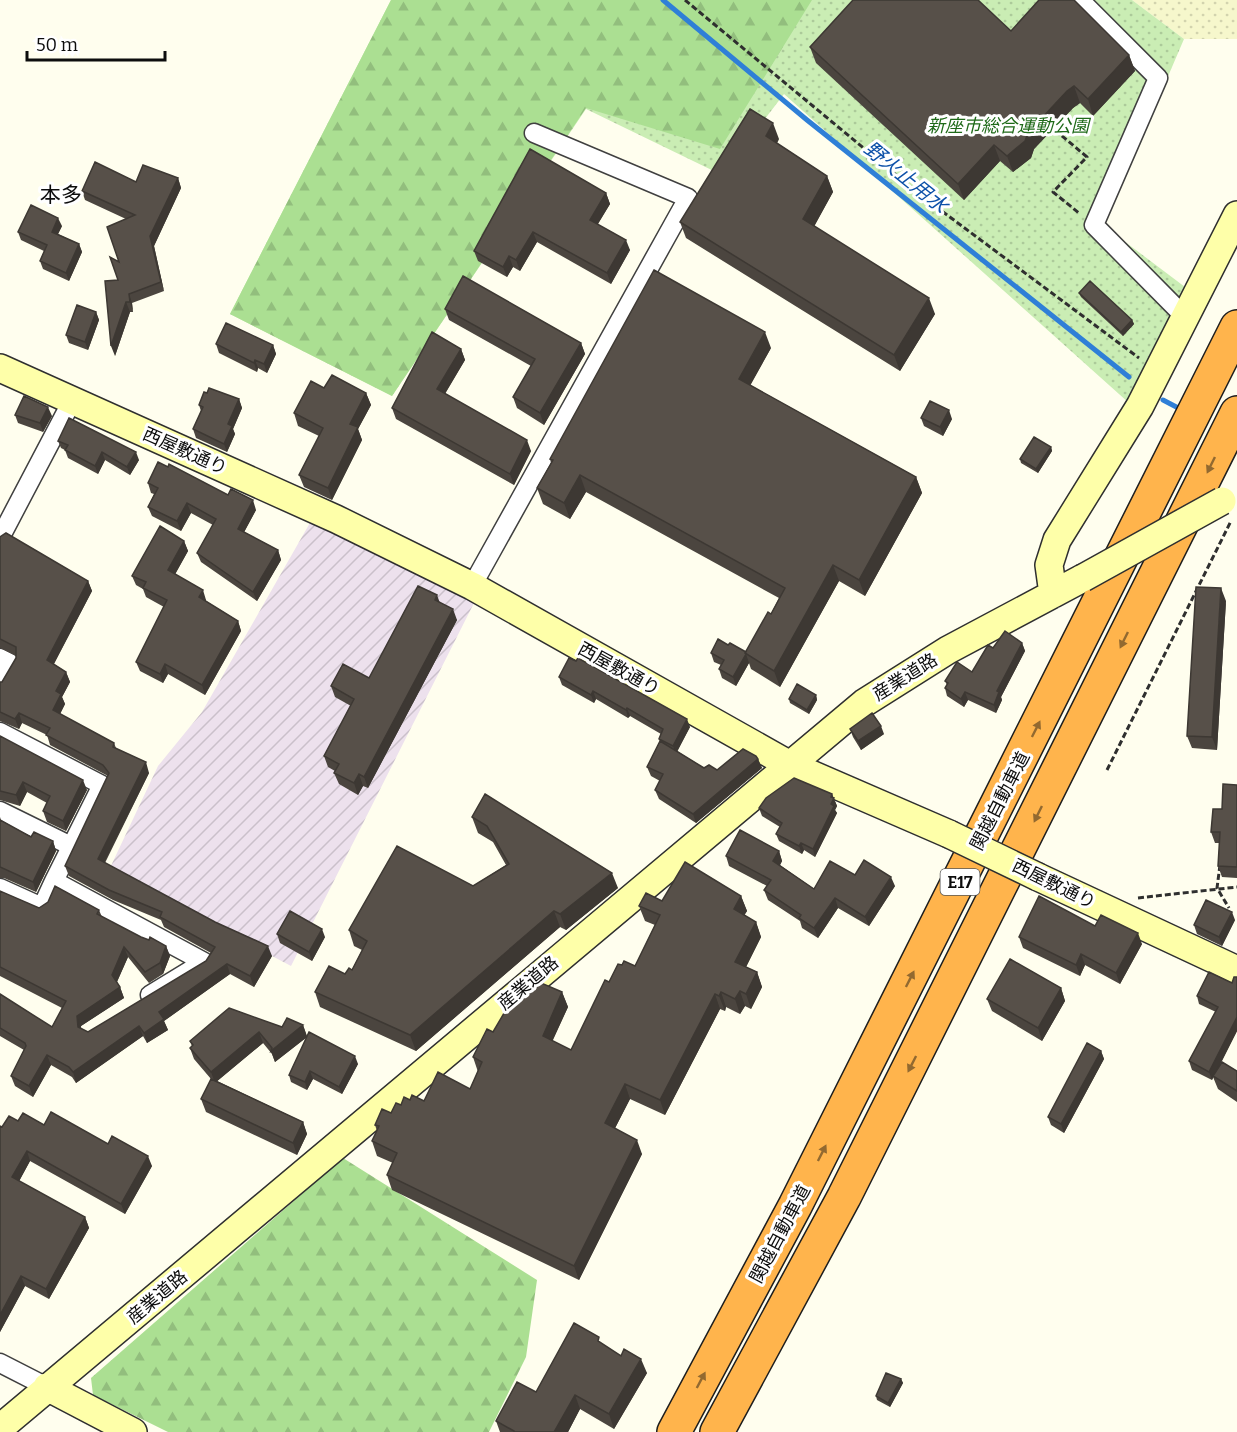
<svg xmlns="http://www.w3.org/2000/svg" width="1237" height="1432" font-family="Bitter,'Noto Sans JP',serif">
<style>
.industrial{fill:url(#industrial-furrows)}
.farmland{fill:url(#farmland-dots)}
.green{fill:url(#green-dots)}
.forest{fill:url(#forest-firs)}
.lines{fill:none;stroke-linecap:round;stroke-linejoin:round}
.stream{stroke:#2f7fd7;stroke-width:5}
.street-casing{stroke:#404040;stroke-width:21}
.secondary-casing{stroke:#2f2f2f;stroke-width:30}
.highway-casing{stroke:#1e1e1e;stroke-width:36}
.path{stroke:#2f2f2f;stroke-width:3;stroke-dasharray:6 3;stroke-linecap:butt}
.street{stroke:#fff;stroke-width:18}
.secondary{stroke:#feffa9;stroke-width:27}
.highway{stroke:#ffb44c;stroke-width:33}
.secondary-bridge-casing{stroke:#2f2f2f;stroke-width:30;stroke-linecap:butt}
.secondary-bridge{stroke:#feffa9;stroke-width:27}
.wall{fill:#4b453f}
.shaded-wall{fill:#3d3833}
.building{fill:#575049;stroke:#3d3833;stroke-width:1.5}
.oneway{fill:#926930}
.labels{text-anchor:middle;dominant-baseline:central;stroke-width:6;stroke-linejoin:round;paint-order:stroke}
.shield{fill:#fff;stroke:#565656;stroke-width:1.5}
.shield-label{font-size:16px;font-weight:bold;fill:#0d0d0d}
.park-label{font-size:18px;font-style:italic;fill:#1f6a19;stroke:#fff}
.street-label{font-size:18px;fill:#0d0d0d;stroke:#fff}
.water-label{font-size:20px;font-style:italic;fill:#0d51a9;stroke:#fff}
.quarter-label{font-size:21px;fill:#0d0d0d;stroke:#fff}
</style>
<defs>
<pattern id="industrial-furrows" width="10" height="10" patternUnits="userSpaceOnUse" patternTransform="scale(1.5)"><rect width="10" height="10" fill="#ede1ed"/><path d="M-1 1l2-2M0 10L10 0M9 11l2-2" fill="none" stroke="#cac0ca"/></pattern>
<pattern id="farmland-dots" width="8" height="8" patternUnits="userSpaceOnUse" patternTransform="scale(1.5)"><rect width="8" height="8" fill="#f6f7cc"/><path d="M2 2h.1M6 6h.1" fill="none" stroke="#d2d3ae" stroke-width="1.8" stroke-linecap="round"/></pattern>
<pattern id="green-dots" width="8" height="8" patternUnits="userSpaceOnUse" patternTransform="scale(1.5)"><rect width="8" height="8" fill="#caedb4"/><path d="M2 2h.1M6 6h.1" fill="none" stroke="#acca9a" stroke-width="1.8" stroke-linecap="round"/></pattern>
<pattern id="forest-firs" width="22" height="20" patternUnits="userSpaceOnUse" patternTransform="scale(1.5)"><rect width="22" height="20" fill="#abdf92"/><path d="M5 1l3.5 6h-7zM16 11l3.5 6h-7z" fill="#92be7d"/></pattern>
</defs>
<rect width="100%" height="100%" fill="#fffeee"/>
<path class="industrial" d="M311,521L475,601L291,966L109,870L158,766L202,712Z"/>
<path class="farmland" d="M1132,0H1237V39H1184Z"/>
<path class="green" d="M391,0H1132L1184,39L1104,226L1189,290L1129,403L784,94L722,175L586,109L392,396L230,314Z"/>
<path class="forest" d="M391,0H812L720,149L586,108L392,396L230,314Z
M343,1158L537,1280L526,1357L489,1432H168L93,1395L91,1378Z"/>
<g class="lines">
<path class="stream" d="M663,0L807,120L1129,377
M1163,400L1184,411"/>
<defs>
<path id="street" d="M1080,0L1158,78L1094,225L1186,318
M0,538L72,401
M472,586L688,198L534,133
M0,658L10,663L0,683
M0,732L102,785L54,881
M0,811L71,846
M0,888L42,907L54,881L204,962L150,995
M0,1363L47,1387"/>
<path id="secondary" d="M0,368L336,519L472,586L790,765L949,834
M1053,594L1049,565L1057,540L1140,406L1237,215
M1038,877L1237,970
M47,1387L133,1432
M0,1428L864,703L948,650L1083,578"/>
<path id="highway" d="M674,1432L795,1206L1237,327
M717,1432L844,1197L1237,413"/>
</defs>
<use href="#street" class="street-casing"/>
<use href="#secondary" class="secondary-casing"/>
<use href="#highway" class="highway-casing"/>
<path class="path" d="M685,0L919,194L1139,358
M1055,130L1087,157L1053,192L1079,213
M1107,770L1231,521
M1220,865L1217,888L1229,908
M1138,898L1237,887"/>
<use href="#street" class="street"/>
<use href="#secondary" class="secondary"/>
<use href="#highway" class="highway"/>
<defs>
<path id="secondary-bridge" d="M1083,578L1222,501
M949,834L1038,877"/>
</defs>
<use href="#secondary-bridge" class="secondary-bridge-casing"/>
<use href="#secondary-bridge" class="secondary-bridge"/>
</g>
<path class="wall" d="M1011,31L1129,55L1135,71L1093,116L1080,103L1073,108L1034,149L1031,158L1013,172L1000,161L964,200L816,63L810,47Z
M779,139L777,143L827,176L833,192L814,226L935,314L900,371L686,238L680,222Z
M178,178L181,188L154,246L164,291L132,303L133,312H130L115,356L118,280L126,219L85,200L82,191L136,182Z
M606,193L610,204L598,224L630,250L611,284L537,242L520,271L513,267L507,277L478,261L474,251Z
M62,226L58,234L79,244L82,252L69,281L43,269L40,261L44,251L21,240L18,232Z
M1079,293L1132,320L1134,324L1123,336L1081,297Z
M445,309L581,343L585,354L544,425L517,408L513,397L531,366L449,320Z
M96,312L99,320L88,350L69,343L66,335Z
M216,344L273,345L276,354L267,373L258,368L257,372L219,353Z
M771,348L750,385L916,477L922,493L865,596L839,581L780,687L751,669L749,663L736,686L722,678L719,669L721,665L714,662L711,653L728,645L746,652L771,614L779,598L586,492L570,519L543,504L537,488L551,463L550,459Z
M461,349L465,360L445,394L531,451L514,485L396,419L392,408Z
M324,388L366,393L371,405L358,429L362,440L332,500L304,487L299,475L319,436L298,426L294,413Z
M207,393L239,399L242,408L233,429L235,434L227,452L196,438L193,429L201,411L199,405Z
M15,415L52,416L43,432L18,423Z
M921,418L952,419L943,436L924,426Z
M58,441L139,460L130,475L105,460L98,474L68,458L65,450L61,448Z
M1051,447L1052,451L1038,473L1021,463L1020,459Z
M148,483L256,510L244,532L278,550L281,560L257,601L201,562L197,553L213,525L191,513L181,531L152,516L148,507L154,494L151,493Z
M0,537L88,581L92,591L54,664L66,672L70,682L62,697L65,704L60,714L114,743L116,748L149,773L105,863L272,956L254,987L230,974L164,1021L168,1030L147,1043L143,1036L76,1083L72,1077L51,1065L33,1097L15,1086L11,1076L24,1050L0,1036V994L52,1027L62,1008L0,976V891L39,908L99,910L102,917L141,937L166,946L170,956L163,974L149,983L128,957L117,982L120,987L124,998L81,1026V1028L88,1032L206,961L211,953L164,927L161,920L113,900L69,876L65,866L108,776L50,745L47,735L22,723L19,729L0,721V682H2L16,658V656L0,648Z
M184,541L188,551L175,574L206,600V601L238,621L241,631L205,695L168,674L163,683L140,671L136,662L164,607L146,597L143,589L136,585L132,576Z
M1226,601L1217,750L1192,748L1187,736Z
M440,603L457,620L368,788L363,786L358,795L339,784L334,773L335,771L328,767L324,756L351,706L335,697L331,686L369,678Z
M1022,643L1025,651L1001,697L1002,700L996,713L968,700L964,707L947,696L945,688L947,685L945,681L972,672L993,648Z
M559,677L690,727L677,751L704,768L717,770L758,759L762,768L696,823L659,799L655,790L660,781L651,776L647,767L660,742L659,739L661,734L630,716L628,718L596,699L594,703L562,685Z
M816,695L817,700L809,714L790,703L789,699Z
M850,729L884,734L861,750L853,737Z
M0,736L87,790L66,831L47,822L43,811L47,803L27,792L20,806L0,800Z
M1237,785V878L1222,877L1218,866L1220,843H1215L1211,832L1222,809Z
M832,794L837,806L835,810L837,813L815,857L804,850L802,854L779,841L776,834L780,827L762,816L759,808Z
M0,817L1,820L31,837L53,841L56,851L36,892L4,878H0Z
M472,817L618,888L566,930L560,927L416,1051L320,1007L315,992L352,970L362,950L354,946L349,930L473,886L506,865L493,842L478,833Z
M779,851L782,861L780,865L814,889L855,875L895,886L869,926L838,908L818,938L802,928L800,921L768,900L764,890L767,886L729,866L726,856Z
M741,896L747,911L744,915L756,922L761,937L746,967L757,972L762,987L751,1009L745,1006L740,1014L726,1007L725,1011L720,1009L665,1115L630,1099L615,1128L642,1154L579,1280L392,1190L387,1175L393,1163L377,1156L372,1141L377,1131L375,1125L401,1105L410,1100L424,1101L470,1089L478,1072L473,1057L493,1032L562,992L568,1007L552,1041L571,1050L609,982L622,965L635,966L655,925L645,921L639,906L662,901Z
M1235,920L1222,946L1197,934L1194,925Z
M1095,926L1142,944L1120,984L1085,965L1080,976L1023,948L1019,937Z
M277,934L325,937L312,961L280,943Z
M1237,977V1031L1219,1067L1237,1071V1102L1218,1089L1213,1077L1212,1080L1192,1070L1189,1061L1216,1012L1199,1004L1197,996L1232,983Z
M1061,988L1065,1001L1042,1041L992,1011L987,999Z
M303,1025L307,1036L358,1064L342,1094L313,1079L307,1090L291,1082L289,1075L307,1037L275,1062L272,1054L263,1043L217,1081L303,1122L307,1134L297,1155L206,1112L201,1099L211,1079L194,1059L190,1048L192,1046L190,1041L282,1027Z
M1101,1051L1104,1059L1064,1133L1051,1125L1048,1117Z
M18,1121L44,1125L108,1144L152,1166L125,1214L30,1161L19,1181L85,1217L89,1228L49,1299L25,1286L0,1332V1126L2,1127Z
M601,1343L647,1373L614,1429L580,1409L568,1432H500L496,1421L536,1392Z
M901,1379L903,1383L890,1407L877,1400L876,1396Z"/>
<path class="shaded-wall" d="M1129,55L1135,71L1093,116L1088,99Z
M1074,86L1080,103L1073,108L1034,149L1031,158L1013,172L1007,156L1067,91Z
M773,123L779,139L772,152L766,136Z
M994,145L1000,161L964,200L958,184Z
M827,176L833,192L809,236L803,219Z
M178,178L181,188L154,246L164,291L161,282L150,236Z
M606,193L610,204L594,230L590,220Z
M58,218L62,226L55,240L52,232Z
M533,232L537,242L520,271L516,260Z
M626,240L630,250L611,284L607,273Z
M79,244L82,252L69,281L66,273Z
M509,256L513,267L507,277L503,267Z
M129,294L132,303L133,312L130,302Z
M929,298L935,314L900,371L894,355Z
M126,302L130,312L115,356L111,346Z
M96,312L99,320L88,350L85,342Z
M1132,320L1134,324L1123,336L1121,332Z
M765,332L771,348L745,395L739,379Z
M581,343L585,354L544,425L540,413Z
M273,345L276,354L267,373L264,364Z
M461,349L465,360L441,400L437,389Z
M255,360L258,368L257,372L254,363Z
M366,393L371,405L358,429L362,440L332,500L328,488L350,424Z
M239,399L242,408L233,429L235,434L227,452L224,444L228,424Z
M48,407L52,416L43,432L40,423Z
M949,410L952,419L943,436L940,427Z
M527,440L531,451L514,485L510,474Z
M1051,447L1052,451L1038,473L1036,469Z
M102,452L105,460L98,474L95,466Z
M136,452L139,460L130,475L127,467Z
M580,475L586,492L570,519L564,503Z
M916,477L922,493L865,596L859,580Z
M253,500L256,510L241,538L238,529Z
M187,503L191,513L181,531L177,521Z
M184,541L188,551L172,580L168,570Z
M278,550L281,560L257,601L253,592Z
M833,565L839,581L780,687L774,671Z
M88,581L92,591L50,671L47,660Z
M1221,588L1226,601L1217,750L1212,737Z
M203,590L206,600L203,607L199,597Z
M437,595L441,606L435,600Z
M453,609L457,620L368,788L364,777Z
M238,621L241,631L205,695L202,685Z
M1022,643L1025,651L1001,697L1002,700L996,713L994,705L997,691Z
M746,654L749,663L736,686L733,677Z
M165,664L168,674L163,683L160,674Z
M66,672L70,682L62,697L65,704L57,720L53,710L56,691Z
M593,691L596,699L594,703L591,695Z
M965,692L968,700L964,707L961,699Z
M816,695L817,700L809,714L807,710Z
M627,708L630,716L628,718L626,710Z
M19,713L22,723L19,729L15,719Z
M687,719L690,727L676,754L673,746Z
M881,726L884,734L861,750L858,741Z
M758,759L762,768L696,823L693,814Z
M146,762L149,773L101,869L98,859Z
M359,774L363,786L358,795L354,783Z
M83,780L87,790L66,831L63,821Z
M23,782L27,792L20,806L16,795Z
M832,794L837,806L835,810L837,813L815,857L813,849L831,804V797Z
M53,841L56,851L36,892L33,882Z
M801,843L804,850L802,854L799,846Z
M779,851L782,861L777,871L773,861Z
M612,873L618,888L566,930L560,914Z
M891,877L895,886L869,926L865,917Z
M741,896L747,911L739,924L734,909Z
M835,898L838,908L818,938L814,928Z
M554,911L560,927L416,1051L410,1035Z
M1232,912L1235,920L1222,946L1219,937Z
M756,922L761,937L741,977L735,962Z
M322,929L325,937L312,961L309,952Z
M1138,933L1142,944L1120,984L1116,973Z
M166,946L170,956L163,974L160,963Z
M268,946L272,956L254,987L250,976Z
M124,947L128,957L115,986L112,975Z
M1081,954L1085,965L1080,976L1076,965Z
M227,964L230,974L164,1021L168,1030L147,1043L144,1033L159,1012Z
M757,972L762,987L751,1009L746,994Z
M120,987L124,998L81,1026L82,1037L78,1027L77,1016Z
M1061,988L1065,1001L1042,1041L1038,1028Z
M740,991L745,1006L740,1014L735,999Z
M562,992L568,1007L548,1051L543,1036Z
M721,992L726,1007L725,1011L719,996Z
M715,994L720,1009L665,1115L660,1100Z
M1237,1017V1031L1212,1080L1209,1072Z
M303,1025L307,1037L275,1062L271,1051Z
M139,1026L143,1036L76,1083L73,1072Z
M259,1032L263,1043L215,1083L211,1072Z
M1101,1051L1104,1059L1064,1133L1061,1124Z
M47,1055L51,1065L33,1097L29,1086Z
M355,1056L358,1064L342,1094L339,1087Z
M310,1071L313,1079L307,1090L305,1082Z
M625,1084L630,1099L610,1138L605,1123Z
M303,1122L307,1134L297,1155L293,1143Z
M637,1140L642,1154L579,1280L574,1266Z
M27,1151L30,1161L16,1187L12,1177Z
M148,1156L152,1166L125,1214L121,1204Z
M85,1217L89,1228L49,1299L46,1289Z
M21,1276L25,1286L0,1332V1315Z
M641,1359L647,1373L614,1429L609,1414Z
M901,1379L903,1383L890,1407L888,1403Z
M575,1395L580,1409L568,1432H554Z"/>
<path class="building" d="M853,0H978L1011,31L1039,0H1074L1129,55L1088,99L1074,86L1067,91L1028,133L1025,141L1007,156L994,145L958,184L810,47Z
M750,109L773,123L766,136L827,176L803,219L929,298L894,355L680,222Z
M530,149L606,193L590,220L626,240L607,273L533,232L516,260L509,256L503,267L474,251Z
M95,162L136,182L143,165L178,178L150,236L161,282L129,294L130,302H126L111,346L105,281L118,280L110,257L119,262L107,227L135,215L82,191Z
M31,205L58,218L52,232L79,244L66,273L40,261L47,245L18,232Z
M654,270L765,332L739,379L916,477L859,580L833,565L774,671L745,653L768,612L771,614L785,588L580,475L564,503L537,488L553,460L550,459Z
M463,276L581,343L540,413L513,397L535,359L445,309Z
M1090,281L1132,320L1121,332L1079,293Z
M77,305L96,312L85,342L66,335Z
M226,323L273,345L264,364L255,360L254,363L216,344Z
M432,332L461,349L437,389L527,440L510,474L392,408Z
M332,375L366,393L350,424L358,427L328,488L299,475L323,428L294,413L311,381L324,388Z
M209,388L239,399L228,424L232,426L224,444L193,429L203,407L199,405L204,392L207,393Z
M24,396L48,407L40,423L15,415Z
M930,401L949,410L940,427L921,418Z
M69,418L136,452L127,467L102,452L95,466L65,450L68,445L58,441Z
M1034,437L1051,447L1036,469L1020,459Z
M158,462L168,467L169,464L228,495L231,489L253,500L238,529L278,550L253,592L197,553L216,519L187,503L177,521L148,507L158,488L148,483Z
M160,526L184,541L168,570L203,590L199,597L238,621L202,685L165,664L160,674L136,662L167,600L143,588L146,582L132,576Z
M6,533L88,581L47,660L66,672L56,691L61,694L53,710L114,743L113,747L146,762L98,859L215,922L268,946L250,976L227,964L159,1012L164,1019L144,1033L139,1026L73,1072L69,1067L47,1055L29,1086L11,1076L26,1046L25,1043L0,1028V994L52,1027L66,1001L0,967V891L39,908L48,902L55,886L99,910L97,914L141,937L149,940L150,937L166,946L160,963L145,972L124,947L112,975L120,987L77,1016L78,1027L88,1032L206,961L215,947L160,917L162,912L109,890L65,866L109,773L103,765L46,735L50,728L19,713L15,719L0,712V682H2L16,658V647L0,639V537Z
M418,586L437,595L435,600L453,609L364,777L359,774L354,783L334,773L339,764L324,756L354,699L331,686L343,664L369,678Z
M1196,587L1221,588L1212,737L1187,736Z
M1005,631L1022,643L997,691L999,692L994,705L965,692L961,699L945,688L948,683L945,681L957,662L972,672L988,645L993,648Z
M718,639L728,645L730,643L746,652L745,653L746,654L733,677L719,669L724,660L711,653Z
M569,658L576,661L578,658L687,719L673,746L659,739L663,729L627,708L626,710L593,691L591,695L559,677Z
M797,684L816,695L807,710L789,699Z
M872,713L881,726L858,741L850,729Z
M0,736L83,780L63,821L43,811L50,796L23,782L16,795L0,791Z
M660,741L704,768L709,765L717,770L743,749L756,756L758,759L693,814L655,790L663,774L647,767Z
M794,778L832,794L831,797L834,798L831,804L834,806L813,849L801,843L799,846L776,834L782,823L759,808L766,798Z
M1223,784L1237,785V867L1218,866L1220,832H1211L1213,809H1222Z
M485,794L612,873L560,914L554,911L410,1035L315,992L329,966L345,974L349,968L352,970L367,941L349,930L397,846L473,886L509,864L487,826L472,817Z
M0,820L31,837L34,832L53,841L33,882L0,867Z
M740,830L779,851L773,861L814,889L830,861L855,875L864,860L891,877L865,917L835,898L814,928L799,918L801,915L764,890L771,880L726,856Z
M685,862L741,896L734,909L756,922L735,962L757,972L746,994L740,991L735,999L721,992L719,996L715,994L660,1100L625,1084L605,1123L637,1140L574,1266L387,1175L397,1153L372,1141L379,1126L375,1125L382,1109L391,1113L396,1103L401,1105L404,1097L410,1100L412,1095L424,1101L438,1072L470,1089L482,1062L473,1057L487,1029L493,1032L507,1008L539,982L562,992L543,1036L571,1050L605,980L609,982L618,964L622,965L624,961L635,966L660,915L639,906L646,893L662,901Z
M1039,896L1095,926L1101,915L1138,933L1116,973L1081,954L1076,965L1019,937Z
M1206,900L1232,912L1219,937L1194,925Z
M290,911L322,929L309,952L277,934Z
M1010,959L1061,988L1038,1028L987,999Z
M1209,972L1232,983L1234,977H1237V1017L1209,1072L1189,1061L1218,1007L1197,996Z
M229,1008L282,1027L287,1018L303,1025L271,1051L272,1048L259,1032L211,1072L190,1048L193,1045L190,1041Z
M309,1032L355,1056L339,1087L310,1071L305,1082L289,1075Z
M1087,1043L1101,1051L1061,1124L1048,1117Z
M1222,1062L1237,1071V1091L1213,1076Z
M211,1079L303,1122L293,1143L201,1099Z
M51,1112L108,1144L112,1136L148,1156L121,1204L27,1151L12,1177L85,1217L46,1289L21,1276L0,1315V1126L2,1127L9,1116L18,1121L23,1113L44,1125Z
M574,1323L599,1337L598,1341L621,1356L624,1349L641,1359L609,1414L575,1395L554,1432H514V1431L496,1421L517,1382L536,1392Z
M886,1373L901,1379L888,1403L876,1396Z"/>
<defs><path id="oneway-solid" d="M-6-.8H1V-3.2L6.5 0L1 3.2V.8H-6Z" transform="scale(1.5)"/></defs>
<g class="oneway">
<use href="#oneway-solid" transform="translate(1211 465) rotate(116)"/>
<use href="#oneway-solid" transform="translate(1124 640) rotate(116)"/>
<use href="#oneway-solid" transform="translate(1036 729) rotate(-63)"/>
<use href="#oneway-solid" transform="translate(1038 814) rotate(116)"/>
<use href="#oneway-solid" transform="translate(910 979) rotate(-63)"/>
<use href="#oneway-solid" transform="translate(912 1064) rotate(117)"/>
<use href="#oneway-solid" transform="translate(822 1153) rotate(-63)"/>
<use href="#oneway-solid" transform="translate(701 1380) rotate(-62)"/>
</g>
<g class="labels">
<rect class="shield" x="940.5" y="869" width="39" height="26" rx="4.5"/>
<g class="shield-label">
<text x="960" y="882">E17</text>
</g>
<g class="park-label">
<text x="1008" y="126">新座市総合運動公園</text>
</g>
<g class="street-label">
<text transform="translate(185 451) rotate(24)">西屋敷通り</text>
<text transform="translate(619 669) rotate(29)">西屋敷通り</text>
<text transform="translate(905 677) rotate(-32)">産業道路</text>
<text transform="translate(1000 801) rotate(-63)">関越自動車道</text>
<text transform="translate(1054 884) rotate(26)">西屋敷通り</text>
<text transform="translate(528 983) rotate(-40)">産業道路</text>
<text transform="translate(780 1234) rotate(-62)">関越自動車道</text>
<text transform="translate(157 1297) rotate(-40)">産業道路</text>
</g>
<g class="water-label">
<text transform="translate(906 177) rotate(39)">野火止用水</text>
</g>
<g class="quarter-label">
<text x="61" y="195">本多</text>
</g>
</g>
<path d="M27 51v9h138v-9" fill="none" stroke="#0d0d0d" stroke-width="3"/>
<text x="36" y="51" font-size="18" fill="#0d0d0d" stroke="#ffffff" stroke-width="4.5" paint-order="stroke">50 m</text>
</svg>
